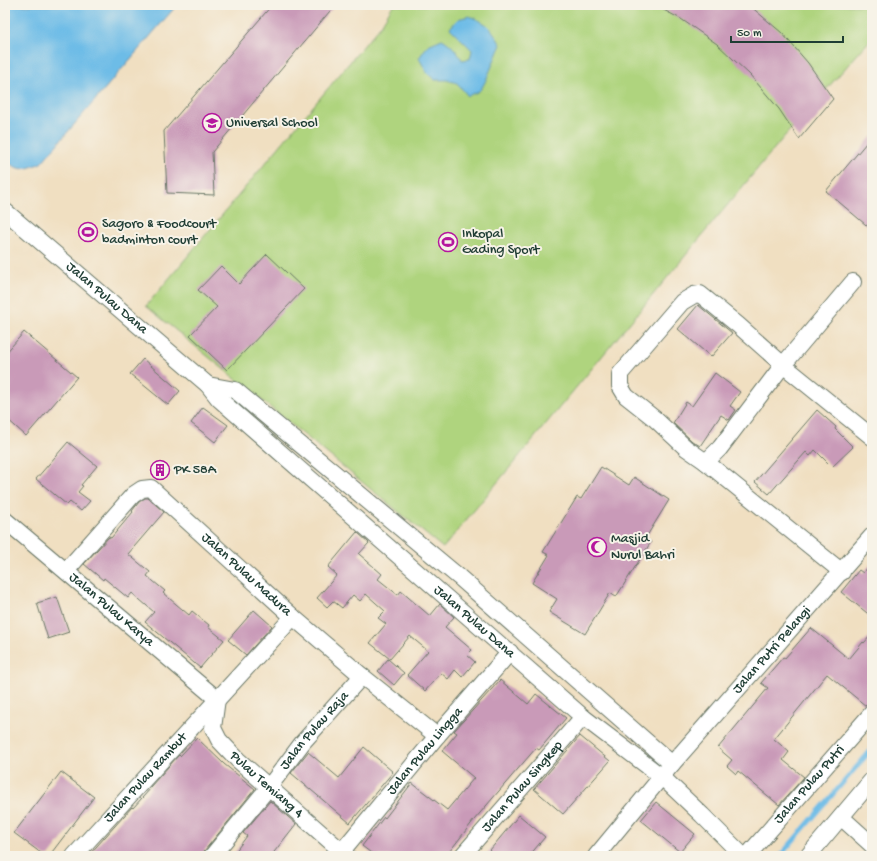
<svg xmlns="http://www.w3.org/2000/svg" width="877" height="861" font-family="'Gochi Hand',sans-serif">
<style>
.green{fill:#afd47e;stroke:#678859}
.water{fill:#6dbce7;stroke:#467c8e}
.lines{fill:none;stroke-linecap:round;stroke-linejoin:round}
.stream{stroke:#6dbce7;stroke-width:4.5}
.building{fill:#c99ab8}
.minor-casing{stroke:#687665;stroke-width:18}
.minor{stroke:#fff;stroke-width:16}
.labels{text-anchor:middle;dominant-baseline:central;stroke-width:4;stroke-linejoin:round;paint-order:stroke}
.poi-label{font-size:14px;fill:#1f3d34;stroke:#f7f3e8;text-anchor:start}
.street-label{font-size:14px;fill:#1f3d34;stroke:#f7f3e8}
</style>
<rect width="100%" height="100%" fill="#f7f3e8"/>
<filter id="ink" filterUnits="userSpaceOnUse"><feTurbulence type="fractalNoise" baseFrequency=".025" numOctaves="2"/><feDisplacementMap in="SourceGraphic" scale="8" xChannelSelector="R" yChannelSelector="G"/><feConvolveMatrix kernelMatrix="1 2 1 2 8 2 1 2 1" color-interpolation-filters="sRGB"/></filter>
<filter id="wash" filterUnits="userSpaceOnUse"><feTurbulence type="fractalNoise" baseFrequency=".012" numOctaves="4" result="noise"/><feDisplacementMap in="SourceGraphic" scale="16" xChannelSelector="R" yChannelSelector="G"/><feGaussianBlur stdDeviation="0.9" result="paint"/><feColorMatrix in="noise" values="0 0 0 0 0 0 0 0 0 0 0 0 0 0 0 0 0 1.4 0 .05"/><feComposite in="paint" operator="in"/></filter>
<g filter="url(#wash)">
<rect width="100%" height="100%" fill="#f0dfc1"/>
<path class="green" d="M393,5H872V38L783,138L443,548L146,306L381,25Z
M88,224L96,230L87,242L79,234Z"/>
<path class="water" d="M5,5H177L41,163C24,170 20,172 5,160Z
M469,16C489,24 490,26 501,45C496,54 485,87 479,91C476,93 471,94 468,96L457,83L447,80H435L427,73L419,58L428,45L442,39C451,44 457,51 462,60L470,59L472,50L450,28L458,19Z"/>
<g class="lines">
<path class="stream" d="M780,856L872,749"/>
</g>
<g id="blocks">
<path class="building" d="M272,5H335L212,152L214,195L167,193L164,131Z
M654,5H749L782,33L808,63L833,99L799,139L779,109L750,75L717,44L681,19Z
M872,136V230L826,191Z
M267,254L304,289L227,370L190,335L217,307L198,290L221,266L239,284Z
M698,305L732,333L711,357L678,329Z
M24,332L77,377L26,436L5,417V354Z
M143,359L180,391L168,405L130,374Z
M715,373L740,392L730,406L736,410L729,420L721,415L700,446L692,441L673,423L686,402L692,406Z
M203,407L228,425L215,442L191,423Z
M817,410L836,427L835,429L853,447L832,467L815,450L810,456L806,452L769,494L755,482Z
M68,442L97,466L81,485L83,486L78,492L90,501L81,511L70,502L67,505L36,479Z
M601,467L629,485L634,477L669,500L645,539L651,542L616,597L610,593L585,634L549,612L557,599L532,583L549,555L543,552L577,497L581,499Z
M145,498H148L164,512L128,554L150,572L147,576L165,591L163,593L189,615L192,611L209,625L208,627L224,640L200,668L145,622L154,612L132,593L128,598L104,578L103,580L84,564L109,537L111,538L133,512L132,511L139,502Z
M357,532L369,543L359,554L382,574L378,579L398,595L401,591L430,616L440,604L454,617L445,627L472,650L467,655L475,662L462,677L455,670L448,679L441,673L425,691L407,675L428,651L410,636L390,659L370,643L386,624L378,618L385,611L366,594L360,601L353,595L342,608L333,601L327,607L317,598L337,575L328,567Z
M872,563V617L841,592L859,570L863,573Z
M57,597L69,632L48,639L37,603Z
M254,610L272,626L246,655L228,640Z
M811,628L849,659L863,642L864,643L872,634V704L866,706L827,674L774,739L789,752L783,760L804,777L779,805L738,771L736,774L727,766L732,760L718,748L768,688L761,683L783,657L785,658Z
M388,659L404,673L394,685L378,671Z
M500,680L528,704L536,694L566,718L539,750L536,748L474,820L446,856H375L362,846L384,817L385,818L412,783L447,810L474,778L442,751L457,733L454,731Z
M580,736L610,761L563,814L534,789Z
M197,738L224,764L255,789L200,856H88L132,807L133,808L151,788L150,787L178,756L179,755L180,756Z
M364,747L393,772L350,823L291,773L308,752L339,778Z
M61,772L94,797L49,856H45L14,833Z
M270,801L296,824L271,856H232L247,836L243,833Z
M656,802L695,834L680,852L641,820Z
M519,815L545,837L529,856H485Z"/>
</g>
</g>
<g filter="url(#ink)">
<use href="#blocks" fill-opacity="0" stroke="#687665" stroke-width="1"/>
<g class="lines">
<defs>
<g id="minor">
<path id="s1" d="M5,211L208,385L219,399L583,717L662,777L702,815L743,856"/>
<path d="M208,385L235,390L459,577L672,764"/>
<path d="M706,462L720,448L783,365L853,282"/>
<path id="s2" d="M5,520L217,699"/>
<path id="s3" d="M66,571L133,495L142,489L151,488L293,617L362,676L437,736"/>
<path d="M842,572L706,462L686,448L655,419L626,396L620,386V374L682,302L694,295L700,294L738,325L783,365L872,437"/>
<path id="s4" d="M217,699L213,728L219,740L238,760L347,856"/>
<path d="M841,817L872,845"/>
<path id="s5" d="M342,851L437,736L510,652"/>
<path id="s6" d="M74,856L293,617"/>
<path id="s7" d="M212,856L269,787L303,742L362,676"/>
<path id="s8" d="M462,856L583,717"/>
<path id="s9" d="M596,856L672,764L872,536"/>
<path id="s10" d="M747,856L872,713"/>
<path d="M808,856L872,780"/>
</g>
</defs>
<use href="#minor" class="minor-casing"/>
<use href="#minor" class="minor"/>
</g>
</g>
<defs>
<symbol id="school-ring" viewBox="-11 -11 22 22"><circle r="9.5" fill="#f7f3e8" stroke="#b5179e" stroke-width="1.5"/><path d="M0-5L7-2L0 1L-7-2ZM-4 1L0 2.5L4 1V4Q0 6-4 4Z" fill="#b5179e"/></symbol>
<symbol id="stadium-ring" viewBox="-11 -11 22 22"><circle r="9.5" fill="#f7f3e8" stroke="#b5179e" stroke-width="1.5"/><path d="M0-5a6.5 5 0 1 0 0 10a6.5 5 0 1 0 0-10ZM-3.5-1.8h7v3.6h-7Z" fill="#b5179e"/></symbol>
<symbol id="building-ring" viewBox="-11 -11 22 22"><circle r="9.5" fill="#f7f3e8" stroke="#b5179e" stroke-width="1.5"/><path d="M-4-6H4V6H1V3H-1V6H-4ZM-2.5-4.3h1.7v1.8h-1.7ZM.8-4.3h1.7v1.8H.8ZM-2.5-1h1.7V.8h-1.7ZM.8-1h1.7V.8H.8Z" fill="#b5179e"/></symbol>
<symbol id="mosque-ring" viewBox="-11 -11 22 22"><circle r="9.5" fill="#f7f3e8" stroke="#b5179e" stroke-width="1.5"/><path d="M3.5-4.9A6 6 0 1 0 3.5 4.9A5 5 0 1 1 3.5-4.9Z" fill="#b5179e"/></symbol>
</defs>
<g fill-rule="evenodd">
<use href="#school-ring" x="201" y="112" width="22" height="22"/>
<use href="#stadium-ring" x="77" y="221" width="22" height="22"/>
<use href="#stadium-ring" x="437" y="231" width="22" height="22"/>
<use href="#building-ring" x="149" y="459" width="22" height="22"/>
<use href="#mosque-ring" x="586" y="536" width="22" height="22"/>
</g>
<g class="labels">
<g class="poi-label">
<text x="226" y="123">Universal School</text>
<text x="102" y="224">Sagoro &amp; Foodcourt<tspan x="102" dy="16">badminton court</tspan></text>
<text x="462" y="234">Inkopal<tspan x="462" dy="16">Gading Sport</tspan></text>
<text x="174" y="470">PK 58A</text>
<text x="611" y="539">Masjid<tspan x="611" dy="16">Nurul Bahri</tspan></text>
</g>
<g class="street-label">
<text stroke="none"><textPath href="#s1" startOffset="134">Jalan Pulau Dana</textPath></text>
<text stroke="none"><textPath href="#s3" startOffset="250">Jalan Pulau Madura</textPath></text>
<text stroke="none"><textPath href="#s2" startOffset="139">Jalan Pulau Karya</textPath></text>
<text stroke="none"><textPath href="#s1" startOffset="624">Jalan Pulau Dana</textPath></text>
<text stroke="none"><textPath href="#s9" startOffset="271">Jalan Putri Pelangi</textPath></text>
<text stroke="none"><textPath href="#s7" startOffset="162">Jalan Pulau Raja</textPath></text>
<text stroke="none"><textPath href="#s5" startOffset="130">Jalan Pulau Lingga</textPath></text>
<text stroke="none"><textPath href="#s6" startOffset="106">Jalan Pulau Rambut</textPath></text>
<text stroke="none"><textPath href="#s4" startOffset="108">Pulau Temiang 4</textPath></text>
<text stroke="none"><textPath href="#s10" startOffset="95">Jalan Pulau Putri</textPath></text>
<text stroke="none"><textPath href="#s8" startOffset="92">Jalan Pulau Singkep</textPath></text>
</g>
</g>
<rect width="877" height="861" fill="none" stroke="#f7f3e8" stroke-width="20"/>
<path d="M731 36v6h112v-6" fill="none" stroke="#1f3d34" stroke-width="2"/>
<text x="737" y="36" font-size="12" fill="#1f3d34" stroke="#f7f3e8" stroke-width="3" paint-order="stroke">50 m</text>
</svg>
